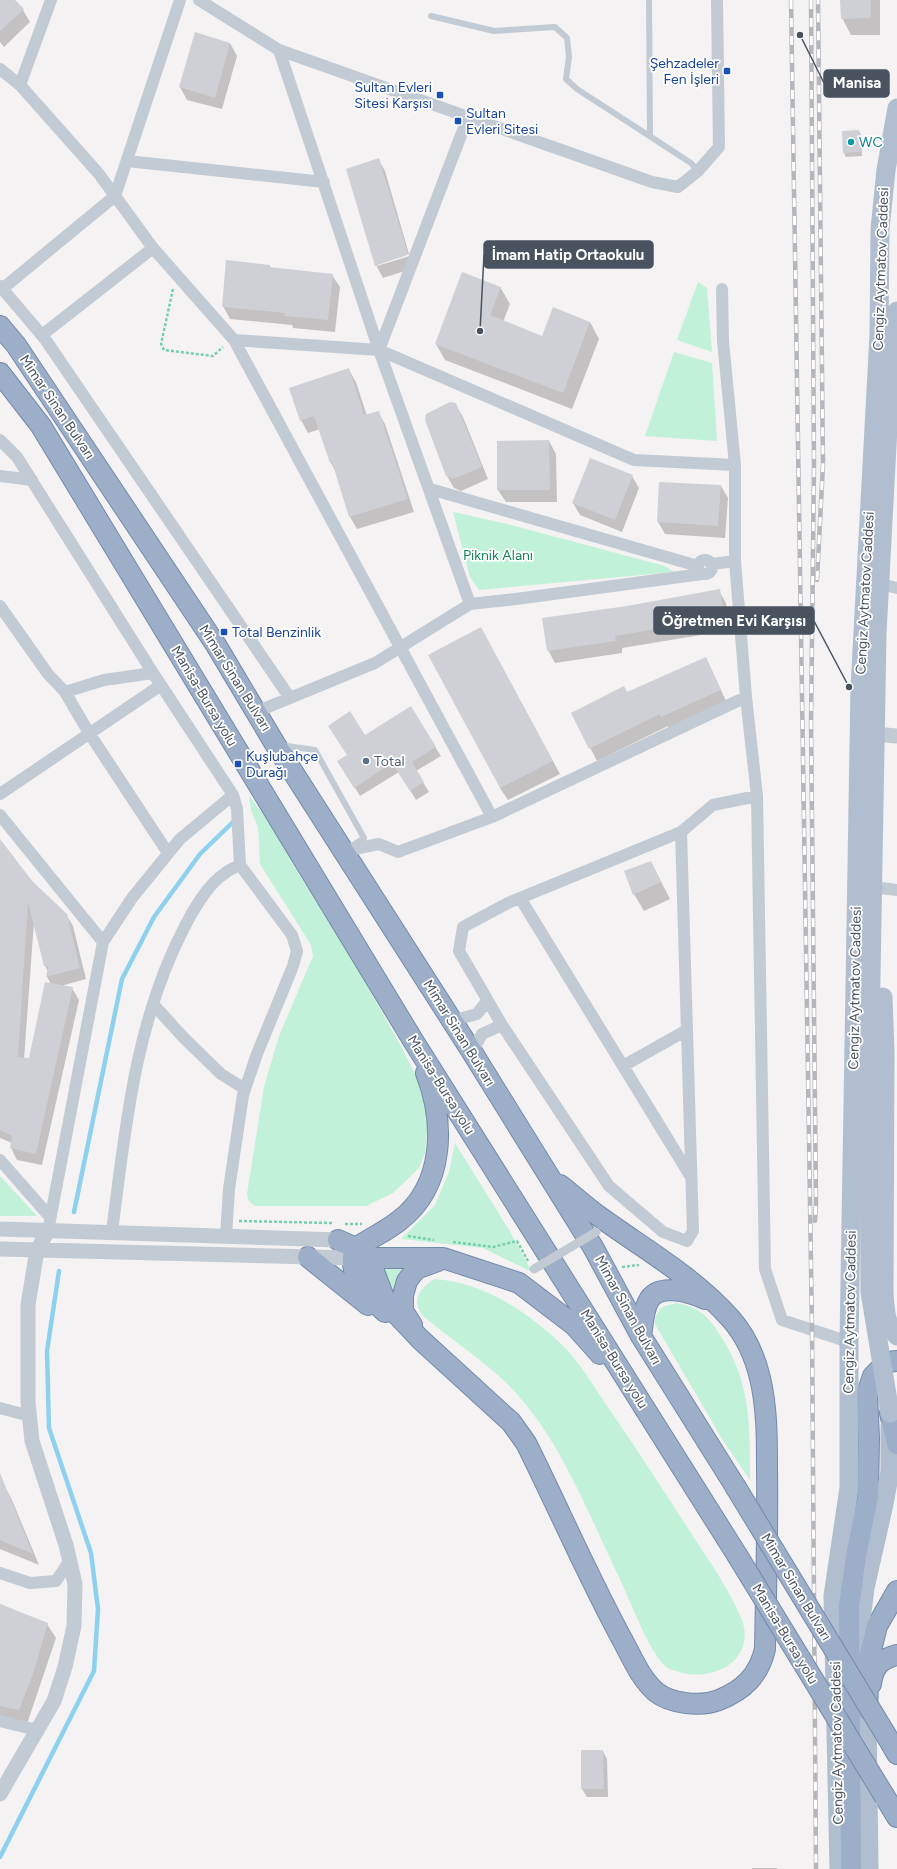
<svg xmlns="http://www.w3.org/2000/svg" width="897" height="1869" font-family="Figtree,sans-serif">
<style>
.green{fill:#c1f1d8}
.shadow{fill:#0003;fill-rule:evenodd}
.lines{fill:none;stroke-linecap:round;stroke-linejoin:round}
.stream{stroke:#8ed1ee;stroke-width:4.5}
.building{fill:#ced0d6}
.trunk-casing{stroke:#748aac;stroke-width:22}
.path{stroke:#78cfad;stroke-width:2.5;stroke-dasharray:3 2;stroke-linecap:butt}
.service{stroke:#c2cad3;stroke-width:6}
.minor{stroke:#c2cad3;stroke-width:12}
.tertiary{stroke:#c2cad3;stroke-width:15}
.primary{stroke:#b1bed0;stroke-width:19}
.trunk{stroke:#9daec8;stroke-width:20}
.rail-casing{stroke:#b4b6bc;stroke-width:4.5}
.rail{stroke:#fff;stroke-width:3;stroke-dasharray:9;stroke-linecap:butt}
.trunk-bridge-casing{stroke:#748aac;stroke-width:22;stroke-linecap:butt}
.pedestrian-bridge{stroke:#c2cad3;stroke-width:9}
.primary-bridge{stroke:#b1bed0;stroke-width:19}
.trunk-bridge{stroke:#9daec8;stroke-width:20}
.transit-dot{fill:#1a4fb4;stroke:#fff;stroke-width:1.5}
.culture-dot{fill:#0f9aa8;stroke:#fff;stroke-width:1.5}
.service-dot{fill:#5c6f8a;stroke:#fff;stroke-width:1.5}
.labels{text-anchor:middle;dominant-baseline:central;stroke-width:3.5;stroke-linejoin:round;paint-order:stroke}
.transit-label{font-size:14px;fill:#164399;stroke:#fff;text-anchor:start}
.culture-label{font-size:14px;fill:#0d838f;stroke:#fff;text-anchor:start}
.street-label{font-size:14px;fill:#495360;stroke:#fff}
.park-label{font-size:14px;fill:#178458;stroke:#fff}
.service-label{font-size:14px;fill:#4e5e75;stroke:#fff;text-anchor:start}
.leader{fill:none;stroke:#495360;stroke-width:1.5}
.callout-dot{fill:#495360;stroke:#fff;stroke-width:1.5}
.callout{fill:#495360;stroke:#495360;stroke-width:1.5}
.callout-label{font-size:15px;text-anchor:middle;font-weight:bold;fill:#fff}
</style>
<rect width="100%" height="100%" fill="#f4f2f2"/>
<path class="green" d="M698,282L707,288L712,352L677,340Z
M674,352L712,363L717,441L645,436Z
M453,512L507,524L665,566L674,572L479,590L470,577Z
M249,795L277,834L295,868L352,959L402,1048L419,1082L428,1120L425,1153L419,1168L393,1193L366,1206H257C250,1204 248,1201 247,1194L264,1087L279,1036L313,956L311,945L260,864L258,827L251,810Z
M455,1143L509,1230L532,1272L483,1248L401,1239L435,1205L449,1172Z
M0,1176L37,1216H0Z
M380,1267H404L398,1278L394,1304Z
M434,1279C482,1282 525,1310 560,1343C580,1361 596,1391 612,1413C642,1457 671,1502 700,1547C714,1567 726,1587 737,1609C739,1614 742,1619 743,1623C754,1664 708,1683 676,1671C673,1670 669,1669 666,1667C648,1651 628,1594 616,1571C584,1504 556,1428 500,1377C476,1355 448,1337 423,1316C411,1301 419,1289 434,1279Z
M676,1303C700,1307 710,1318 722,1338C751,1384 750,1427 750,1480L722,1439L655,1324V1317L662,1307Z"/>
<path class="shadow" d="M0,0H14L23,10L30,22L4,47L0,42Z
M841,0H880V35H851L842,18Z
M230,43L237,56L222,109L187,100L180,87Z
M859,131L861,135L862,156L846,157L844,153Z
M378,159L385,171L409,254L377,264V266L410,256L414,268L383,278L376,265Z
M269,265L271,268L332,275L340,287L335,332L293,328L292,325L230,319L223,306Z
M500,287L510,304L503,322L542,337L590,322L599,339L572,409L445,360L436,344Z
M349,370L356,382L367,416L378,412L385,424L414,512L357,529L350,517L336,472L331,463L320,429L308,433L301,420Z
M455,404L463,417L488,479L461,491L454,488L447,476Z
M549,441L556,454L557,502H506L498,490Z
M632,476L639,488L622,532L580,515L573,503Z
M721,486L728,498L725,538L665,534L658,522Z
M719,591L726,603L731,630L622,648V653L555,663L548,650L627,607Z
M487,640L560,774L508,800L500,788Z
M706,658L727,703L669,729L668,726L597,761L572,713L627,693Z
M365,736L435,747L441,756L416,771L429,792L416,800L399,772L360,796L344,770L347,755Z
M0,850L66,914L73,926L86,979L61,986L72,988L79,1000L42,1165L17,1160L11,1148L12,1143L0,1138ZM34,922L45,966L48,971L47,977L51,984L30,1059H24Z
M651,862L670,899L644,911L634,894Z
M0,1486L5,1487L12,1500L39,1565L0,1549Z
M0,1604L47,1624L56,1638L27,1724L0,1718Z
M582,1751H603L607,1759L608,1797H587L582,1789Z
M752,1868H777L778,1869H752Z"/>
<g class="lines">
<path class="stream" d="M74,1212L122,979L154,917L200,854L233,822
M0,1857L94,1671L98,1609L91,1553L49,1428L47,1351L59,1271"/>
</g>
<path class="building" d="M0,0H15L24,9L0,31Z
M840,0H871V18L841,19Z
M195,32L230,43L215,98L179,87Z
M859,130L860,152L843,153L842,131Z
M379,158L408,254L407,255L375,266L346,169Z
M226,260L270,265L269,267L333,274L328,320L285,316V313L222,307Z
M462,272L501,287L490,315L542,336L553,307L590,322L563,393L435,344Z
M349,368L364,415L379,411L408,499L349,517L332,462L330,463L314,416L300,421L289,388Z
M450,402L456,403L482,467L453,479L446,476L425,420L426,414Z
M549,440L550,490H497V441Z
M590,458L633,475L615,520L572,503Z
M659,482L721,485L718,526L657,522Z
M720,589L724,618L615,636L616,641L547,651L542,618L627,606Z
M481,627L553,761L500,788L428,655Z
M706,657L721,690L661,717L660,714L589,749L571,713L624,686L627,692Z
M411,706L436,747L412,762L424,782L410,791L392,763L354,788L337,761L347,755L328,726L350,711L365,735Z
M0,839L33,882L67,914L80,968L46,977L48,967L44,966L28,902L18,1057L29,1058L45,982L73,987L36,1154L10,1148L12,1136L0,1130Z
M651,861L661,882L633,895L624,871Z
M0,1473L33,1554L0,1540Z
M0,1604L48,1623L34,1671L19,1710L0,1706Z
M581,1750H603L604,1789H581Z"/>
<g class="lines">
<defs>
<path id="trunk" d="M0,326L16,345L216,645L275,744L472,1052L593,1247L641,1336L735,1486
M0,373L41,426L414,1042L737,1555
M338,1240L356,1248L369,1258L386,1303L420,1339L511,1422L526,1443C559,1509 588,1577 623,1641C632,1658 641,1679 656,1692C671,1704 701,1707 719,1700C744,1690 759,1675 765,1649C766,1588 768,1528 767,1468C767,1438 767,1407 760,1378C755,1357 745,1335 731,1319C694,1277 644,1249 600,1217C586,1207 573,1195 560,1185
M308,1257L368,1305
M357,1258H443L519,1283L574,1325L600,1354
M385,1312C369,1297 344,1271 356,1248C370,1238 387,1231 400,1220C445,1185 445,1122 426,1073
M412,1325L403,1311V1295L407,1281L416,1269L438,1261
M641,1336C643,1325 643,1312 648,1302C657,1282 690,1292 705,1299
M890,1413L897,1444
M871,1684C873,1667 880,1659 897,1655
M867,1710L869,1658L877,1626L897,1591
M886,1735L897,1754
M885,1797L897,1817
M851,1869L849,1606L856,1556L868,1497L869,1438L867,1394L873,1376L887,1362L897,1361"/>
</defs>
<use href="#trunk" class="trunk-casing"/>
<path class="path" d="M173,289L161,344L164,350L213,356L223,347
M239,1221L332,1223
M345,1224H362
M408,1236L434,1240
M453,1242L493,1247L517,1241L528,1261
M622,1267L639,1265"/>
<path class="service" d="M649,0L650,136
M431,16L494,31L555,27L567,38L569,57L566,79L577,89L691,163L698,171
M280,745L315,750L364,838L352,846"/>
<path class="minor" d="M199,0L279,50L652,182L678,187L698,171L719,147L717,0
M279,50L379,350L470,604
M0,69L20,85L99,174L153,248L234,340L492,817
M20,85L51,0
M127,161L324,182
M0,286L45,339L290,698
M2,289L115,196L180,0
M722,289L723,341L735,465V561L746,697
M42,335L153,248
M234,340L379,350L634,460L735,465
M379,350L468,117
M0,440L17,457L153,673L233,795L237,809L240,865L292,935L297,951L293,966L257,1054L243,1095L229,1189L226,1236
M0,476L32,480
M430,489L698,566
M698 567a7 7 0 1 1 14 0a7 7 0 1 1-14 0Z
M712,564L735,561
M880,584L897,588
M0,606L48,674L65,692L104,680L153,673
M65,692L89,733L168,853
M256,712L375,663L470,604L516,599L702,574
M0,794L161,685
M0,815L103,942
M681,832L693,1231L687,1241L663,1232L609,1186L502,1025L459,951L463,927L508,903L681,832L713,805L757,796
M344,851L379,844L398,852L492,817L746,697L757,796L765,1269L782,1320L849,1342
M873,887L897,890
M520,898L691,1177
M153,1004L183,1037L221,1074L245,1089
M451,1021L477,1014L487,1001
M472,1052L482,1034L502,1025
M623,1066L687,1030
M0,1160L50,1217
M48,1231L103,942L132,898L180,839L233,795
M112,1232C125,1130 135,1023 183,930C191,913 208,884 224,874C228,870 234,868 240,865
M0,1408L30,1416
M0,1573L30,1583L56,1581L70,1560
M0,1721L37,1730"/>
<path class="tertiary" d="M875,734L897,736
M0,1229L338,1240
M0,1249L353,1258
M0,1794L54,1701L65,1667L74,1626L75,1584L66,1545L32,1441L28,1402V1305L37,1250L48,1231"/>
<path class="primary" d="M883,997L885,1052L884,1292C885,1308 885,1324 897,1336
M869,1091L877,633L893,334L897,311
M839,1869L833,1596L849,1488V1342L860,688L879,335L880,229L886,170L897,108
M869,1869L867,1710L859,1636L865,1588L884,1504L890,1471V1426"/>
<use href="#trunk" class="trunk"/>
<defs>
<path id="rail" d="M791,0L812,1329L816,1869
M811,0L814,465L811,723L816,1202L815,1221
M817,580L823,464L818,0"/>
</defs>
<use href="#rail" class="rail-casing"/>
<use href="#rail" class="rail"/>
<defs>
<path id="trunk-bridge" d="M735,1486L886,1735
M737,1555L885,1797"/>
</defs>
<use href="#trunk-bridge" class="trunk-bridge-casing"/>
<path class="pedestrian-bridge" d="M534,1269L596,1232"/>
<path class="primary-bridge" d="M869,1091L870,1292L890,1413"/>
<use href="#trunk-bridge" class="trunk-bridge"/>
</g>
<g class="transit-dot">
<rect x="723" y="67" width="8" height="8" rx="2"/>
<rect x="436" y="91" width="8" height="8" rx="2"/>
<rect x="454" y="117" width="8" height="8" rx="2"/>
<rect x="220" y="628" width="8" height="8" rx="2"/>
<rect x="234" y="760" width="8" height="8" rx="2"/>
</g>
<circle class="culture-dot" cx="851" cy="142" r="4"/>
<circle class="service-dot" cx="366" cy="761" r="4"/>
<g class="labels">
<g class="transit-label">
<text x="719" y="63" text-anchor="end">Şehzadeler<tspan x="719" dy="16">Fen İşleri</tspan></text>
<text x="432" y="87" text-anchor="end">Sultan Evleri<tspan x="432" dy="16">Sitesi Karşısı</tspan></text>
<text x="466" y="113">Sultan<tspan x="466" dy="16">Evleri Sitesi</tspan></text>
<text x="232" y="632">Total Benzinlik</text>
<text x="246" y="756">Kuşlubahçe<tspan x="246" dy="16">Durağı</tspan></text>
</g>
<g class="culture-label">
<text x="859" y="142">WC</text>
</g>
<g class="street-label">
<text transform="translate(881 269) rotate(-88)">Cengiz Aytmatov Caddesi</text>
<text transform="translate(57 407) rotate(56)">Mimar Sinan Bulvarı</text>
<text transform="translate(865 593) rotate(-87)">Cengiz Aytmatov Caddesi</text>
<text transform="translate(235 678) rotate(58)">Mimar Sinan Bulvarı</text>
<text transform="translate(204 696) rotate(59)">Manisa-Bursa yolu</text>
<text transform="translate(855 988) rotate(-89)">Cengiz Aytmatov Caddesi</text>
<text transform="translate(459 1033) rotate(58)">Mimar Sinan Bulvarı</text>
<text transform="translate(441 1085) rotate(58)">Manisa-Bursa yolu</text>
<text transform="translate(628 1310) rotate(61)">Mimar Sinan Bulvarı</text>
<text transform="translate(850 1312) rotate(-89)">Cengiz Aytmatov Caddesi</text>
<text transform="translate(614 1359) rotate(58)">Manisa-Bursa yolu</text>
<text transform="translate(796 1587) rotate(59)">Mimar Sinan Bulvarı</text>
<text transform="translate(785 1634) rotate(59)">Manisa-Bursa yolu</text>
<text transform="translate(837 1743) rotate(-91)">Cengiz Aytmatov Caddesi</text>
</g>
<g class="park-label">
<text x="498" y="555">Piknik Alanı</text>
</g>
<g class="service-label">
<text x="374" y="761">Total</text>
</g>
</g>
<path class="leader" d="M800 35L824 83M480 331L484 255M849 687L814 621"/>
<g class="callout-dot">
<circle cx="800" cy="35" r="4"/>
<circle cx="480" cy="331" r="4"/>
<circle cx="849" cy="687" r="4"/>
</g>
<g class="callout">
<rect x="824" y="70" width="65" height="27" rx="4"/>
<rect x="484" y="241" width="169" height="27" rx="4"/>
<rect x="654" y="607" width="160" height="27" rx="4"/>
</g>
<g class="callout-label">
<text x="857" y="88">Manisa</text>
<text x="568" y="260">İmam Hatip Ortaokulu</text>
<text x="734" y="626">Öğretmen Evi Karşısı</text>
</g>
</svg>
